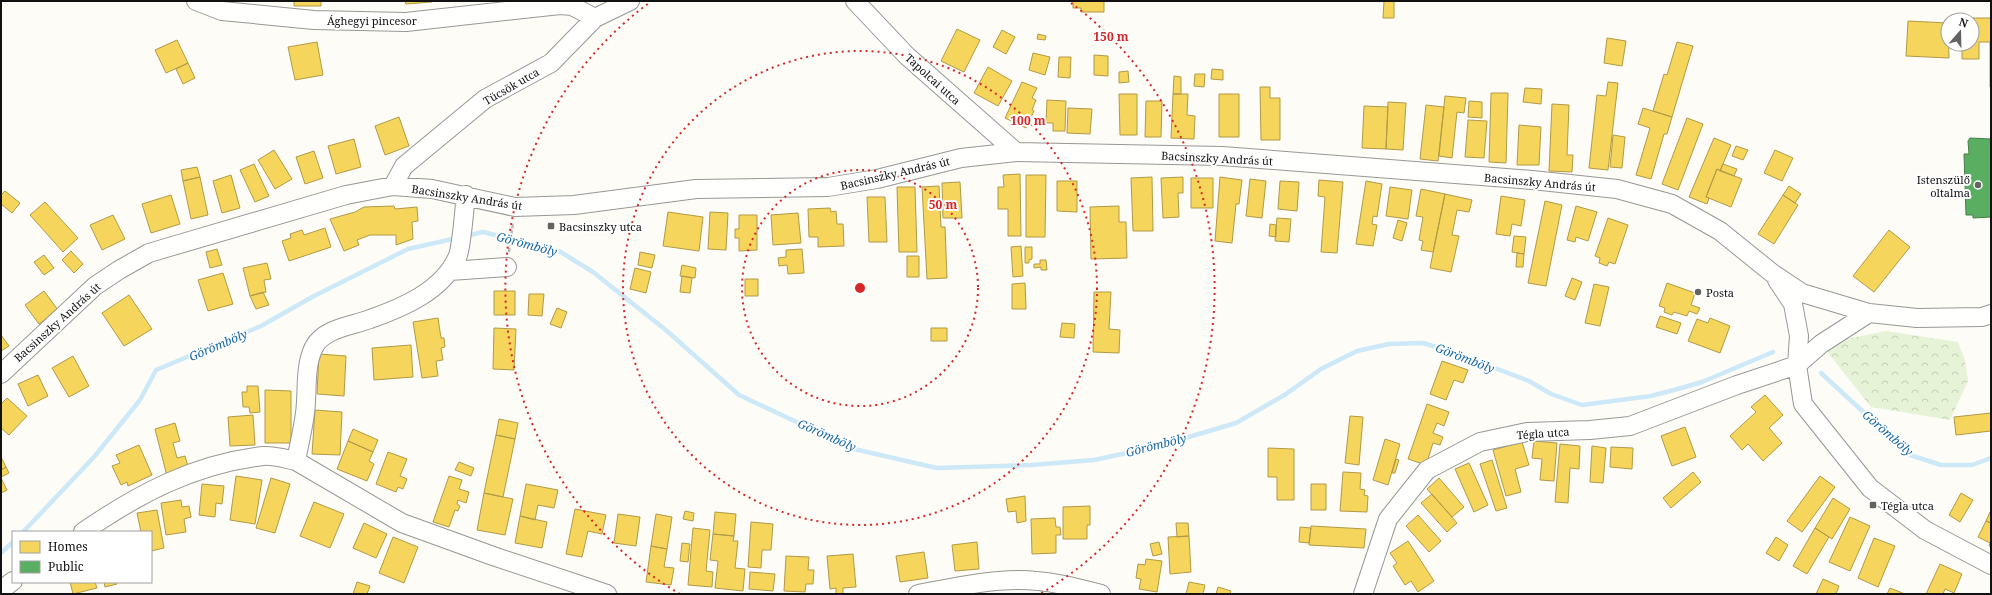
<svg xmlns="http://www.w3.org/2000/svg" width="1992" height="595" font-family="'Noto Serif',serif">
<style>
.park{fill:url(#park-crowns)}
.homes{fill:#f6d55c;stroke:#b19a46}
.public{fill:#5aae61;stroke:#447f49}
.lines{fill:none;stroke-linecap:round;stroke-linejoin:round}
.stream{stroke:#cde8f7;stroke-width:4.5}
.minor-casing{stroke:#979795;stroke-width:20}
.path{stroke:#b9b9b8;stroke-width:2.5;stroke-dasharray:4 2;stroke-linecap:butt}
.minor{stroke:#fffffe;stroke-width:18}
.ring{fill:none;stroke:#d62828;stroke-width:2;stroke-dasharray:2 4}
.poi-dot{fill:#646362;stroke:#fff;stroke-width:1.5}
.labels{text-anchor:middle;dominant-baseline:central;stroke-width:4;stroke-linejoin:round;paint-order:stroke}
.street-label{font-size:11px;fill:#111;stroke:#fff}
.poi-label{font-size:11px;fill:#111;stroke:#fff;text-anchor:start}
.water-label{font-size:12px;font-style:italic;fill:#1768a6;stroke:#fff}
.centre{fill:#d62828;stroke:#fff;stroke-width:2}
.ring-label{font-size:12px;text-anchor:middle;font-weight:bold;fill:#d62828;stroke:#fff;stroke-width:4;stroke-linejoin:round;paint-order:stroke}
</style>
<defs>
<pattern id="park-crowns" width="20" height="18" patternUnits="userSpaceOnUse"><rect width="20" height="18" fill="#e7f3d7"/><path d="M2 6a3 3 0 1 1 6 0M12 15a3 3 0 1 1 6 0" fill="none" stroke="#c5cfb8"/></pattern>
</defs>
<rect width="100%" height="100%" fill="#fdfcf7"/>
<path class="park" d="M1886,331L1958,342L1965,360L1968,381L1950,420L1871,407L1821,344Z"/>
<path class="homes" d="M294,1H321V6H294Z
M405,1H432V2L406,4Z
M1073,1H1104V12H1081V8H1073Z
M1384,1H1394V18H1383Z
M1963,18H1991V87H1990V42H1979V59H1962V44H1972V20H1963Z
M1908,21L1948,23L1949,58L1906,56Z
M957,29L980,40L964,72L941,61Z
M1002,30L1015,37L1006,54L993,47Z
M1038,34L1046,36L1045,40L1037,39Z
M1607,38L1626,41L1622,66L1604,63Z
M177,40L188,63L166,73L155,50Z
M317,42L323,75L295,80L288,47Z
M1677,42L1693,46L1672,117L1653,111L1664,74L1667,75Z
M1033,53L1050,57L1045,75L1029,70Z
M1094,55L1108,56V76L1094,75Z
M1059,57H1071L1070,78L1058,77Z
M188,63L195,78L183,84L176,69Z
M988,67L1012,81L998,106L974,93Z
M1212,69L1223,70V80L1211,79Z
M1128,71L1129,82L1119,83V72Z
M1195,74H1205L1204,87L1194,86Z
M1174,76L1181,77V94H1173Z
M1022,82L1037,88L1032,98L1036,100L1032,110L1034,111L1026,128L1005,118Z
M1608,82L1618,83L1608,170L1589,168L1597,95L1606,96Z
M1260,87H1270V98H1280V140H1261Z
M1525,88L1542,89L1541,104L1523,102Z
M1491,93H1508L1506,163L1489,162Z
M1119,94H1137V135H1120Z
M1173,94H1188L1187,115L1195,116L1194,139L1171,138Z
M1219,94H1239V137H1219Z
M1445,96L1466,98L1464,113L1457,112L1452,158L1439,156Z
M1047,100L1066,101L1065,131H1053V123H1046Z
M1146,101H1162L1161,137H1145Z
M1469,101L1482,102V118L1468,117Z
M1388,102L1406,103L1403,150L1386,149Z
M1552,104L1569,105L1567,155H1573L1572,172L1549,171Z
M1426,105L1444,107L1438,161L1420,159Z
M1364,106L1388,107L1386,149L1362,148Z
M1068,108L1092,109L1090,134L1067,133Z
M1643,108L1672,117L1667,134H1664L1651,179L1636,175L1650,128L1638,124Z
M399,117L409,146L385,155L375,126Z
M1687,118L1703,124L1678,190L1662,184Z
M1468,120L1487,121L1484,158L1465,157Z
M1519,125L1541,127L1539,165H1517Z
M1613,135L1625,137L1622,168L1610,167Z
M1714,138L1731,145L1720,171L1717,169L1706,197L1709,198L1707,204L1689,197Z
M354,139L361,167L336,174L328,146Z
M1736,146L1748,150L1743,160L1732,156Z
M274,150L292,179L275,189L258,160Z
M1775,150L1793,158L1782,181L1764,173Z
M314,151L323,178L305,184L296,157Z
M254,164L269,196L255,202L240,170Z
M1723,164L1737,169L1734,176L1720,171Z
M197,167L200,177L183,181L181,170Z
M1717,169L1742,179L1731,207L1706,197Z
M1020,174L1021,236H1008V209H998V187H1004L1003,175Z
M231,175L240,208L222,213L213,181Z
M1026,175H1046L1045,237H1026Z
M200,177L208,215L191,219L183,181Z
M1152,177L1153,231H1133L1131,178Z
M1183,177V193H1178L1179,217L1163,218L1161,178Z
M1220,177L1242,180L1239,204H1236L1232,243L1215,241Z
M1191,178H1213V208H1191Z
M1250,179L1266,181L1262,218L1246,216Z
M1319,180L1343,182L1337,253L1321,252L1325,197L1318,196Z
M1057,181H1077V212L1057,211Z
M1280,181L1299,182L1297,211L1278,209Z
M1366,181L1382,184L1377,217L1373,216L1372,224L1377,225L1373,246L1356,244Z
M960,182L962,218H943L942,183Z
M939,186L941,227H945L947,278L927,279L922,187Z
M1789,186L1801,194L1795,203L1783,195Z
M897,187H915L917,252H899Z
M1390,187L1412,190L1408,219L1386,216Z
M1421,189L1445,194L1433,252L1421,250L1423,241L1419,240L1423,217L1416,216Z
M5,191L20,203L12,213L1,204V195Z
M1445,194L1472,200L1469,212L1457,210L1452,235L1459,236L1451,272L1430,268Z
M171,195L180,224L151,233L142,204Z
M1783,195L1798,205L1774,244L1758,234Z
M1501,196L1525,200L1521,226L1512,224L1510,236L1496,234Z
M867,197H885L887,242H869Z
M1545,201L1562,205L1546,286L1528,283Z
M45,202L78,238L63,252L30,215Z
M394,206L395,209L417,207L418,221L412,222L413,239L396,245V235H370L357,240L359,245L344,251L330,219L355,212L364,207Z
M1119,206V222H1126L1127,258L1091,259L1090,207Z
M1576,206L1597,212L1588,241L1576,237L1575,242L1567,240Z
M830,208L831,212L836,211L837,224H843L844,246L818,247V237H809L808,209Z
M668,212L703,217L699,251L663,246Z
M710,212L728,213L726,250L708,249Z
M798,213L801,243L773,245L771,215Z
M113,215L125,239L102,250L90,225Z
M739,215H757V250L739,251V238H735V229H739Z
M1277,218L1291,219L1289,242L1275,241Z
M1608,218L1628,225L1615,264L1609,262L1607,266L1599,263L1600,258L1595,256Z
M1398,220L1407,223L1402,241L1393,238Z
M1270,224L1276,225V237L1269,236Z
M325,228L331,247L289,261L282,241L291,238L290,234L302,230L304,235Z
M1889,230L1910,247L1874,292L1853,276Z
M1514,236L1526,237L1524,254L1512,252Z
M1021,246L1023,276L1013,277L1011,247Z
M1025,247H1032V259L1029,260V263H1025Z
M217,249L222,265L210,268L206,252Z
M802,249L804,273L788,274L787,265L779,266L778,258L786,257V250Z
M71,251L83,264L74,273L62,260Z
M640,252L655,255L652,268L638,265Z
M1517,253L1524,254L1523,267H1516Z
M44,255L54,268L44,275L34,262Z
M907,256H919V277H907Z
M1040,260H1046L1047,270H1041V267L1034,268V264H1040Z
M267,263L271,279L264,280L266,292L250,296L243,268Z
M682,265L696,268L695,278L680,276Z
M635,268L651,272L646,293L630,289Z
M223,273L233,304L208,311L198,280Z
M682,276L692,278L690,293L680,292Z
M1572,278L1582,282L1575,300L1565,296Z
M745,279H758V296H745Z
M1025,283L1026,309H1012V284Z
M1667,283L1695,293L1691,305L1700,308L1697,314L1689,311L1687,316L1674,312L1672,315L1664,312L1665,308L1659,306Z
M1594,284L1609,287L1600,326L1585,323Z
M44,291L58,310L39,324L25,305Z
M494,291H515V315H494Z
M263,292L269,305L256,309L250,296Z
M1094,292H1111L1109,329L1120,330L1119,353L1093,352Z
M529,294H544L542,316L528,315Z
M129,295L152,329L124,346L102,313Z
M557,308L567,312L561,328L550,324Z
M1660,316L1681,323L1677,334L1656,327Z
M438,318L441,338H444L445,347L441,348L443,360L436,361L438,376L422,378L413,322Z
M1710,318L1730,326L1720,353L1688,341L1697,319L1708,323Z
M1062,323L1075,324L1074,338L1060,337Z
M494,328L516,329L514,370L493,369Z
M931,328H947V341H931Z
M1,335L9,346L1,351Z
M411,345L413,377L374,380L372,348Z
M319,354L346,356L344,396L317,394Z
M73,356L89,386L69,397L52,368Z
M1442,361L1468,370L1463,383L1454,380L1446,400L1430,394Z
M38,375L48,396L28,406L18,384Z
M247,386H258L260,412L250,413L249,407H243L242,392H247Z
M265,390L291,391V443H265Z
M1765,395L1783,415L1769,428L1782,443L1763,461L1748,444L1742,450L1730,436L1756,412L1751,407Z
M7,398L27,416L9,435L1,428V404Z
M1427,404L1449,412L1444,426L1437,423L1433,433L1443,437L1440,445L1433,443L1426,465L1408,459Z
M315,410L342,412L340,455L312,454Z
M1991,413V431L1956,435L1954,417Z
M253,415L255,445L230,446L228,417Z
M1350,416L1363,417L1359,465L1345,463Z
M499,419L518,423L515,439L496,435Z
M175,423L180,441L173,443L177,458L185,456L189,470L167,476L155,429Z
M1685,427L1696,457L1672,466L1661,436Z
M353,429L378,440L373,452L348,441Z
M496,435L515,439L503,497L484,493Z
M1385,439L1400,444L1388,485L1373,480Z
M348,441L373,452L369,461L374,464L367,481L337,469Z
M1534,441L1557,443L1554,481L1540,480L1542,459L1532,458Z
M1522,442L1529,465L1515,469L1521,492L1506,496L1493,450Z
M1560,444L1580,446L1579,469L1570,468L1568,503L1555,502Z
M139,445L152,475L128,486L127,482L121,485L112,466L120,463L116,455Z
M1592,446L1606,448L1603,483L1590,482Z
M1611,447L1633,448L1632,469L1610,467Z
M1268,448L1294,449V500H1277V477H1268Z
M388,452L407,459L400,476L407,479L403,489L398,487L396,492L376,484Z
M1,457L6,467L1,470Z
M1396,459L1399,460L1395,473H1392Z
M1492,460L1507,508L1496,511L1480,464Z
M459,462L474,468L471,476L455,470Z
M1469,463L1488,505L1474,512L1455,469Z
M6,467L9,473L1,477V470Z
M1343,472L1361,473L1360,489L1365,490L1364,495L1368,496L1367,512L1340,511Z
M1693,472L1701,482L1671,508L1663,498Z
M236,476L262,480L255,524L230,520Z
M449,476L462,480L459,489L469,492L466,503L458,500L457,504L460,506L458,511L455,510L449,527L433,522Z
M1820,476L1835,487L1802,532L1787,521Z
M1,478L7,490L1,493Z
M271,478L290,484L275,533L256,528Z
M1439,478L1464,507L1452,517L1427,489Z
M202,484L224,486L222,504L216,503L215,517L199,515Z
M526,484L558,490L554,508L538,505L535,520L520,516Z
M1311,484H1326V510H1311Z
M484,493L513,499L505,535L477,530Z
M1961,493L1973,500L1960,522L1949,515Z
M1432,494L1457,523L1447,532L1421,503Z
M1025,496L1026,521L1017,523L1016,511L1008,512L1006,499Z
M1833,498L1850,509L1832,539L1815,528Z
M181,500L182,507L189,506L191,517L184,519L186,532L166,535L161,503Z
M314,502L344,514L330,548L300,536Z
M1090,506V525H1087V539H1063V507Z
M575,509L606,515L602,534L588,531L582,557L566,554Z
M157,510L164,548L151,551V532H141L137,513Z
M685,511L694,513L693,521L683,519Z
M715,512L736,514L734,536L713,534Z
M1990,512L1991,513V523L1986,521Z
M618,514L640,517L636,546L614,543Z
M656,514L672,517L667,549L651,546Z
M1418,515L1441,541L1429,552L1406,526Z
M520,516L547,522L542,548L515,543Z
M1850,517L1870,526L1850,571L1829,562Z
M1055,518L1056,527H1060L1061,535H1056V553L1032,554L1031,519Z
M1986,521L1991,523V547L1989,546L1990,543L1978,537Z
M751,522L773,524L771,550H762L761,568L748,567Z
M364,523L387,534L376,558L353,548Z
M1176,523H1188L1189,536L1177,537Z
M1311,526L1366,529L1364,548L1309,545Z
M1300,527L1311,528L1309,543L1299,542Z
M693,528L710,530L706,571L713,572L712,587L688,585Z
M1815,528L1829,537L1807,574L1793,566Z
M713,534L734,536L733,541H738L735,568L745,569L743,591L715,588L718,561L710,560Z
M1189,536L1191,572L1170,574L1168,537Z
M393,537L418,547L404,583L379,573Z
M1776,537L1788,545L1779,561L1766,553Z
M1874,538L1895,546L1878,587L1858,578Z
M1408,541L1434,581L1418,592L1411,581L1405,585L1393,566L1397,563L1390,553Z
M977,542L979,569L955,571L952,545Z
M1159,542L1162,554L1153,556L1150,544Z
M682,543L690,544L688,562L680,561Z
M651,546L667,549L664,567L674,568L671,585L646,582Z
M924,552L928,578L900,582L896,556Z
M853,554L856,587L843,588V594H836V588L830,589L827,556Z
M786,556L809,557L808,570H814L813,584H806L805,592L784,591Z
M1146,559L1162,561L1157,592L1139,589L1141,579L1136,578L1138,564L1145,565Z
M1940,564L1962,574L1954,593L1945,589L1943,594H1926Z
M750,572L775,574L773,591L749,589Z
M1823,579L1839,586L1836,594H1816Z
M70,582H95L97,588L73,594Z
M104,582H116L117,584L105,587Z
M357,582L370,586L367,594H353Z
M1189,582L1205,585L1203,594H1186Z
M1218,587L1231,591L1230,594H1216Z
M1890,588L1905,594H1887Z"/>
<path class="public" d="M1970,138L1991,139V217L1973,218V215H1966L1964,154H1969L1968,141Z"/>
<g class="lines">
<path class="stream" d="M466,236L483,232L559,251L593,272L667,331L739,395L854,449L937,468L1031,465L1094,460L1155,447L1236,423L1286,394L1321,369L1357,351L1389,344L1423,343L1450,351L1529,381L1551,394L1582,405L1651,396L1674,390L1702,382L1773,352
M1821,373L1910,455L1941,465H1972L1991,458
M23,532L94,457L140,400L156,370L261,326L314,296L408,249L457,238
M1,553L13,542"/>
<defs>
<path id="minor" d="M196,1L222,11L314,20L406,22L560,5L572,6L595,18
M855,1L907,56L1016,152
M393,186L404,166L485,99L551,63L595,18L630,1
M450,271L507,267
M1777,280L1793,304L1799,336L1797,365L1803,404L1870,488L1925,530L1991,565
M1,374L95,286L119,270L149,253L346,195L393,186L432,189L515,207L574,205L696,189L828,187L877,179L961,158L1016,152L1222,156L1532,180L1617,189L1672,204L1720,231L1772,273L1802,293L1869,313L1917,318L1982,317L1991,314
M296,461L402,523L493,556L607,594
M83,532C138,494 194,464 263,456C273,455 286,459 296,461C299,445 303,429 305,413C308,392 304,367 314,347C324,328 352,326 370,319C402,308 442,291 457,258C462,248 464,209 466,195
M1,590L13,581
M918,594C951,588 985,580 1019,580C1047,580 1074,587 1101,594
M1363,594L1388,519L1427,470L1480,442L1527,432L1590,430L1630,426L1737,385L1797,365L1821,344L1869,313"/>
</defs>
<use href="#minor" class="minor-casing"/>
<path class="path" d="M509,252L513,223"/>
<use href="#minor" class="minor"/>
</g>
<g class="ring">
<circle cx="860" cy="288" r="118"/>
<circle cx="860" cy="288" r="237"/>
<path d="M680 594A355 355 0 0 1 649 3M1071 3A355 355 0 0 1 1040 594"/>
</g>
<g class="poi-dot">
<circle cx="1978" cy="185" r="4"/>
<rect x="547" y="222" width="8" height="8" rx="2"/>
<circle cx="1698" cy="292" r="4"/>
<rect x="1869" y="501" width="8" height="8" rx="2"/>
</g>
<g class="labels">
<g class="street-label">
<text x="372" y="20">Ághegyi pincesor</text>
<text transform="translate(933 79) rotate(42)">Tapolcai utca</text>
<text transform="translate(511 86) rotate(-30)">Tücsök utca</text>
<text transform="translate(1217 158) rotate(3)">Bacsinszky András út</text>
<text transform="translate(895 173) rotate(-13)">Bacsinszky András út</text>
<text transform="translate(1540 182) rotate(5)">Bacsinszky András út</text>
<text transform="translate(467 197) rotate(9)">Bacsinszky András út</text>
<text transform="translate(57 322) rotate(-42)">Bacsinszky András út</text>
<text transform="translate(1543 433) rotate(-4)">Tégla utca</text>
</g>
<g class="poi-label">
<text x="1970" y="179" text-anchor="end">Istenszülő<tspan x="1970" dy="13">oltalma</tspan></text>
<text x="559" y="226">Bacsinszky utca</text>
<text x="1706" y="292">Posta</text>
<text x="1881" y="505">Tégla utca</text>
</g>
<g class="water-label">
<text transform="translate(527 244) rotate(15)">Görömböly</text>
<text transform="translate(218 345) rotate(-23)">Görömböly</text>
<text transform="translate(1465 358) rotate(21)">Görömböly</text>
<text transform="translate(1888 433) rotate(41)">Görömböly</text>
<text transform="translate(827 435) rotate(24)">Görömböly</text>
<text transform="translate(1156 445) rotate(-14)">Görömböly</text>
</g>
</g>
<circle cx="860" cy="288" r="6" class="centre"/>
<g class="ring-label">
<text x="1111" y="41">150 m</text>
<text x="1028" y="125">100 m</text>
<text x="943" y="209">50 m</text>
</g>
<rect width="1992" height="595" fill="none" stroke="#111111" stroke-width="4"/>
<rect x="12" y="531" width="140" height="52" fill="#ffffff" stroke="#a0a0a0"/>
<rect x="20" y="541" width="20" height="12" fill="#f6d55c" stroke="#a0a0a0"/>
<text x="48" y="551" font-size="12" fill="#111111">Homes</text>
<rect x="20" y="561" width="20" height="12" fill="#5aae61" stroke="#a0a0a0"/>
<text x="48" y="571" font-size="12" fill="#111111">Public</text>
<g transform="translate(1960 32) rotate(20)"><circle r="19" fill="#ffffff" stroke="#a0a0a0"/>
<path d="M0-3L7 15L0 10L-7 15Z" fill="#646362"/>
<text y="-6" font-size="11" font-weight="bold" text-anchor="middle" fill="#111111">N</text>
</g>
</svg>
